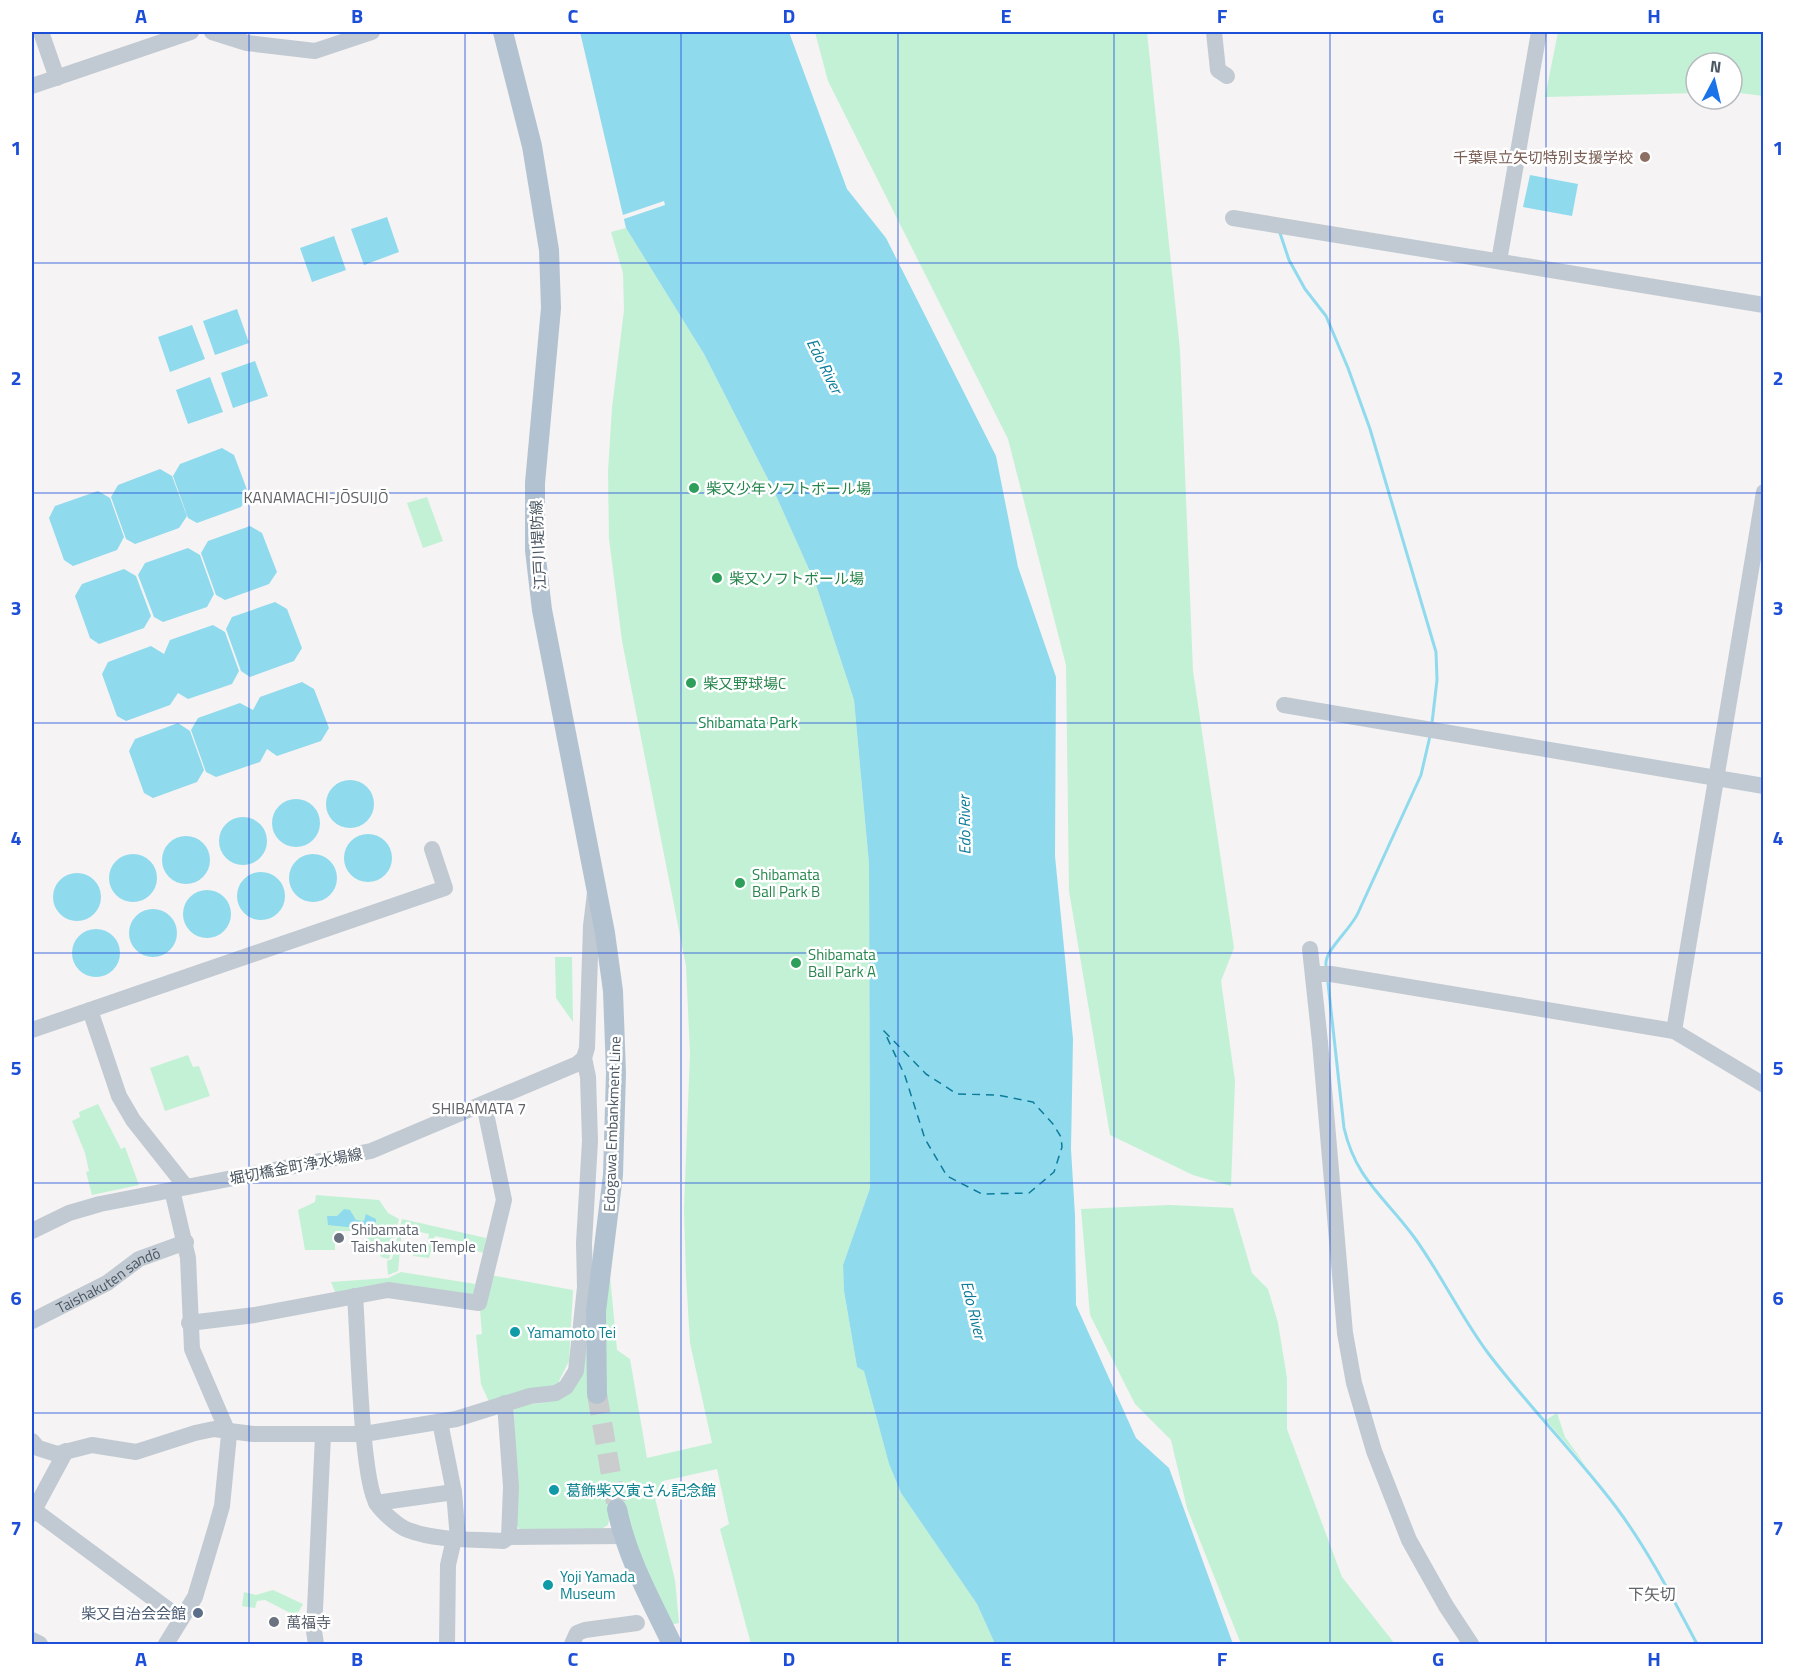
<svg xmlns="http://www.w3.org/2000/svg" width="1795" height="1676" font-family="'Titillium Web','Noto Sans JP',sans-serif">
<style>
.green{fill:#c3f1d5}
.water{fill:#90daee}
.pier{fill:#f5f3f3}
.lines{fill:none;stroke-linecap:round;stroke-linejoin:round}
.stream{stroke:#90daee;stroke-width:3}
.ferry{stroke:#0c7c9b;stroke-width:1.5;stroke-dasharray:8 6;stroke-linecap:butt}
.major-tunnel{stroke:#caccce;stroke-width:20;stroke-dasharray:20 10;stroke-linecap:butt}
.minor{stroke:#c1cad2;stroke-width:16}
.major{stroke:#b3c2d1;stroke-width:20}
.grid{fill:none;stroke:#1d4ed8;stroke-width:1.5;stroke-opacity:0.55}
.education-dot{fill:#8d6e63;stroke:#fff;stroke-width:2}
.leisure-dot{fill:#2e9e5b;stroke:#fff;stroke-width:2}
.worship-dot{fill:#6b7280;stroke:#fff;stroke-width:2}
.culture-dot{fill:#0f9aa8;stroke:#fff;stroke-width:2}
.service-dot{fill:#5c6f8a;stroke:#fff;stroke-width:2}
.labels{text-anchor:middle;dominant-baseline:central;stroke-width:5;stroke-linejoin:round;paint-order:stroke}
.education-label{font-size:15px;fill:#785e54;stroke:#fff;text-anchor:end}
.leisure-label{font-size:15px;fill:#27864d;stroke:#fff;text-anchor:start}
.street-label{font-size:15px;fill:#4a5661;stroke:#fff}
.park-label{font-size:15px;fill:#17864f;stroke:#fff}
.worship-label{font-size:15px;fill:#5b616d;stroke:#fff;text-anchor:start}
.culture-label{font-size:15px;fill:#0d838f;stroke:#fff;text-anchor:start}
.service-label{font-size:15px;fill:#4e5e75;stroke:#fff;text-anchor:end}
.water-label{font-size:16px;font-style:italic;fill:#0c7c9b;stroke:#fff}
.neighbourhood-label{font-size:16px;fill:#5f6368;stroke:#fff}
.neatline{fill:none;stroke:#1d4ed8;stroke-width:2}
.grid-label{font-size:20px;text-anchor:middle;font-weight:bold;fill:#1d4ed8}
</style>
<rect width="100%" height="100%" fill="#f5f3f3"/>
<path class="green" d="M815,32H1147L1180,350L1193,671L1234,948L1221,981L1235,1081L1231,1186L1193,1175L1110,1135L1069,891L1066,665L1008,439L828,81Z
M1558,32H1763V96L1732,92V63H1696V93L1545,97Z
M626,228L704,354L773,489L816,585L854,700L869,864L870,1188L843,1265L844,1291L857,1367L864,1370L889,1464L901,1493L977,1604L995,1644H751L720,1529L729,1524L717,1469L663,1481L655,1498L675,1580L679,1623L670,1625L611,1510L608,1525L601,1529L520,1530L516,1524L514,1406C567,1400 576,1404 587,1347L603,1355L606,1275L610,1276L617,1350L630,1359L647,1458L712,1443L690,1343L686,1276L684,1209L690,1054L686,966L622,641L609,539L608,472L612,408L624,310L623,273L611,232Z
M427,497L443,541L423,548L407,503Z
M555,957H572L573,1022L556,998Z
M188,1055L193,1067L199,1066L210,1096L165,1111L150,1068Z
M98,1104L121,1149L125,1147L139,1185L92,1195L86,1172L89,1171L85,1153L72,1121L80,1117L79,1112Z
M316,1195L379,1200L388,1213L399,1219L389,1259L381,1257L378,1249L371,1250L364,1231H335V1250H305L298,1210L315,1202Z
M1170,1205L1233,1208L1252,1273L1268,1289L1278,1323L1287,1378V1429L1342,1577L1395,1644H1241L1187,1508L1171,1440L1135,1404L1090,1315L1081,1209Z
M402,1219L486,1238L484,1253L473,1250L474,1244L435,1236L429,1258L413,1256L414,1250L426,1251L429,1234L402,1228L398,1271L388,1275L387,1261L392,1259Z
M401,1272L475,1284L473,1296L336,1294L331,1282L388,1278Z
M490,1275L573,1290L569,1361L556,1387L489,1402L481,1384L476,1335L482,1334L480,1310Z
M1557,1413L1565,1437L1586,1466L1546,1420Z
M273,1590L303,1604L296,1616L265,1600L257,1601L255,1608L242,1606L244,1592L256,1595Z"/>
<path class="water" d="M580,32H789L847,189L886,238L996,456L1018,567L1056,677L1055,856L1073,1039L1071,1149L1075,1216L1076,1305L1136,1438L1169,1468L1233,1644H995L977,1604L901,1493L889,1464L864,1371L857,1367L844,1291L843,1265L870,1188L869,864L854,700L816,585L773,489L704,354L626,228Z
M1530,175L1578,184L1572,216L1523,207Z
M387,217L399,252L364,265L351,229Z
M334,236L346,270L312,282L300,248Z
M237,309L249,343L215,355L203,321Z
M192,325L205,359L170,372L158,337Z
M255,361L268,396L233,408L221,373Z
M210,377L223,412L188,424L176,390Z
M222,448L234,455L249,495L241,507L197,523L188,518L173,476L180,464Z
M160,469L172,476L187,516L179,528L135,544L126,539L111,497L118,485Z
M98,491L110,498L124,537L117,550L73,566L64,560L49,518L55,506Z
M250,526L262,533L277,572L269,584L225,600L216,595L201,553L208,541Z
M188,548L200,555L214,594L207,607L163,622L154,617L138,575L145,563Z
M124,569L136,576L151,616L144,628L99,644L90,638L75,596L82,584Z
M275,602L287,609L302,648L294,661L250,677L241,671L226,629L232,617Z
M213,625L225,632L239,671L232,684L188,699L178,693L170,705L126,721L117,716L102,674L108,662L151,646L164,654L170,640Z
M302,682L314,689L329,728L321,741L277,756L267,749L260,762L216,777L206,772L191,730L198,718L240,703L253,710L260,697Z
M178,723L190,731L204,770L197,782L153,798L144,793L129,751L135,739Z
M326 804a24 24 0 1 1 48 0a24 24 0 1 1-48 0Z
M272 823a24 24 0 1 1 48 0a24 24 0 1 1-48 0Z
M219 841a24 24 0 1 1 48 0a24 24 0 1 1-48 0Z
M344 858a24 24 0 1 1 48 0a24 24 0 1 1-48 0Z
M162 860a24 24 0 1 1 48 0a24 24 0 1 1-48 0Z
M109 878a24 24 0 1 1 48 0a24 24 0 1 1-48 0Z
M289 878a24 24 0 1 1 48 0a24 24 0 1 1-48 0Z
M237 896a24 24 0 1 1 48 0a24 24 0 1 1-48 0Z
M53 897a24 24 0 1 1 48 0a24 24 0 1 1-48 0Z
M183 914a24 24 0 1 1 48 0a24 24 0 1 1-48 0Z
M129 933a24 24 0 1 1 48 0a24 24 0 1 1-48 0Z
M72 953a24 24 0 1 1 48 0a24 24 0 1 1-48 0Z
M344,1209L350,1210L356,1220L364,1221L366,1214L376,1219V1222L366,1229L328,1225L327,1216H337Z"/>
<path class="pier" d="M664,201L665,205L621,220L620,216Z"/>
<g class="lines">
<path class="stream" d="M1280,233L1289,260L1305,289L1326,316L1348,368L1370,429L1436,652L1437,680L1432,723
M1326,965C1324,951 1351,929 1358,913L1421,775L1430,736
M1328,983L1344,1128C1356,1180 1385,1197 1414,1237C1441,1274 1461,1317 1488,1353C1528,1406 1576,1454 1616,1507C1648,1550 1672,1597 1697,1644"/>
<path class="ferry" d="M884,1031L926,1074L957,1094L997,1095L1033,1102L1053,1124L1061,1137L1062,1147L1054,1172L1029,1193L982,1194L947,1176L925,1139L905,1076Z"/>
<path class="major-tunnel" d="M597,1394L617,1509"/>
<g class="minor">
<path d="M41,32L57,78"/>
<path d="M212,32L247,43L315,51L372,32"/>
<path d="M1214,32L1218,70L1227,76"/>
<path d="M32,86L191,32"/>
<path d="M1233,218L1764,305"/>
<path d="M1499,261L1539,32"/>
<path d="M1284,705L1764,786"/>
<path d="M1310,949L1320,1042L1345,1333L1354,1383L1374,1451L1409,1540L1446,1606L1471,1644"/>
<path d="M1313,974H1331L1674,1031L1764,1085"/>
<path d="M90,1010L119,1096L133,1120L186,1187"/>
<path d="M32,1030L445,888L432,849"/>
<path d="M1674,1031L1764,492"/>
<path d="M32,1231L69,1213L100,1204L371,1151L577,1064L584,1058L587,1048L591,926L595,893"/>
<path d="M355,1296C358,1332 361,1481 377,1504C382,1512 399,1527 408,1530C437,1541 472,1539 503,1541L509,1537"/>
<path id="s1" d="M32,1321L107,1283L139,1259L186,1242"/>
<path d="M189,1323L255,1315L388,1290L479,1303L504,1200L484,1104"/>
<path d="M505,1403L511,1487L509,1537L623,1536"/>
<path d="M440,1422L454,1492L458,1539"/>
<path d="M32,1441L38,1448L57,1454L92,1445L136,1452L195,1433L214,1429L253,1434H364L456,1419L530,1396L556,1393L566,1387L576,1371L585,1287L584,1243L590,1141L588,1077L584,1058"/>
<path d="M376,1503L454,1492"/>
<path d="M34,1510L181,1619"/>
<path d="M32,1514L66,1451"/>
<path d="M32,1640L40,1644"/>
<path d="M166,1644L195,1597L216,1527L222,1506L229,1435L192,1349L188,1258L172,1190"/>
<path d="M316,1644L314,1631L323,1435"/>
<path d="M447,1644L448,1565L454,1539"/>
<path d="M572,1644L577,1633L585,1630L637,1623"/>
</g>
<path class="major" d="M503,32L532,146L549,250L551,308L535,483V550L542,610L605,933L613,991L616,1073L613,1175L596,1311L597,1394
M617,1509C627,1558 651,1600 672,1644"/>
</g>
<path class="grid" d="M249,32V1644M465,32V1644M681,32V1644M898,32V1644M1114,32V1644M1330,32V1644M1546,32V1644M32,263H1764M32,493H1764M32,723H1764M32,953H1764M32,1183H1764M32,1413H1764"/>
<circle class="education-dot" cx="1645" cy="157" r="6"/>
<g class="leisure-dot">
<circle cx="694" cy="488" r="6"/>
<circle cx="717" cy="578" r="6"/>
<circle cx="691" cy="683" r="6"/>
<circle cx="740" cy="883" r="6"/>
<circle cx="796" cy="963" r="6"/>
</g>
<g class="worship-dot">
<circle cx="339" cy="1238" r="6"/>
<circle cx="274" cy="1622" r="6"/>
</g>
<g class="culture-dot">
<circle cx="515" cy="1332" r="6"/>
<circle cx="554" cy="1490" r="6"/>
<circle cx="548" cy="1585" r="6"/>
</g>
<circle class="service-dot" cx="198" cy="1613" r="6"/>
<g class="labels">
<g class="education-label">
<text x="1633" y="157">千葉県立矢切特別支援学校</text>
</g>
<g class="leisure-label">
<text x="706" y="488">柴又少年ソフトボール場</text>
<text x="729" y="578">柴又ソフトボール場</text>
<text x="703" y="683">柴又野球場C</text>
<text x="752" y="874">Shibamata<tspan x="752" dy="17">Ball Park B</tspan></text>
<text x="808" y="954">Shibamata<tspan x="808" dy="17">Ball Park A</tspan></text>
</g>
<g class="street-label">
<text transform="translate(538 545) rotate(-93)">江戸川堤防線</text>
<text transform="translate(612 1124) rotate(-88)">Edogawa Embankment Line</text>
<text transform="translate(296 1166) rotate(-11)">堀切橋金町浄水場線</text>
<text stroke="none"><textPath href="#s1" startOffset="87">Taishakuten sandō</textPath></text>
</g>
<g class="park-label">
<text x="748" y="722">Shibamata Park</text>
</g>
<g class="worship-label">
<text x="351" y="1229">Shibamata<tspan x="351" dy="17">Taishakuten Temple</tspan></text>
<text x="286" y="1622">萬福寺</text>
</g>
<g class="culture-label">
<text x="527" y="1332">Yamamoto Tei</text>
<text x="566" y="1490">葛飾柴又寅さん記念館</text>
<text x="560" y="1576">Yoji Yamada<tspan x="560" dy="17">Museum</tspan></text>
</g>
<g class="service-label">
<text x="186" y="1613">柴又自治会会館</text>
</g>
<g class="water-label">
<text transform="translate(825 366) rotate(63)">Edo River</text>
<text transform="translate(964 825) rotate(-91)">Edo River</text>
<text transform="translate(974 1310) rotate(76)">Edo River</text>
</g>
<g class="neighbourhood-label">
<text x="316" y="497">KANAMACHI-JŌSUIJŌ</text>
<text x="479" y="1108">SHIBAMATA 7</text>
<text x="1652" y="1594">下矢切</text>
</g>
</g>
<rect width="1795" height="1676" fill="none" stroke="#ffffff" stroke-width="66"/>
<g transform="translate(1714 81) rotate(7)"><circle r="28" fill="#ffffff" stroke="#b7bbc0" stroke-width="1.5"/>
<path d="M0-4.5L10 22L0 15L-10 22Z" fill="#1a73e8"/>
<text y="-9" font-size="16" font-weight="bold" text-anchor="middle" fill="#4a5661">N</text>
</g>
<rect x="33" y="33" width="1729" height="1610" class="neatline"/>
<g class="grid-label">
<text x="141" y="23">A</text>
<text x="357" y="23">B</text>
<text x="573" y="23">C</text>
<text x="789" y="23">D</text>
<text x="1006" y="23">E</text>
<text x="1222" y="23">F</text>
<text x="1438" y="23">G</text>
<text x="1654" y="23">H</text>
<text x="16" y="155">1</text>
<text x="1778" y="155">1</text>
<text x="16" y="385">2</text>
<text x="1778" y="385">2</text>
<text x="16" y="615">3</text>
<text x="1778" y="615">3</text>
<text x="16" y="845">4</text>
<text x="1778" y="845">4</text>
<text x="16" y="1075">5</text>
<text x="1778" y="1075">5</text>
<text x="16" y="1305">6</text>
<text x="1778" y="1305">6</text>
<text x="16" y="1535">7</text>
<text x="1778" y="1535">7</text>
<text x="141" y="1666">A</text>
<text x="357" y="1666">B</text>
<text x="573" y="1666">C</text>
<text x="789" y="1666">D</text>
<text x="1006" y="1666">E</text>
<text x="1222" y="1666">F</text>
<text x="1438" y="1666">G</text>
<text x="1654" y="1666">H</text>
</g>
</svg>
